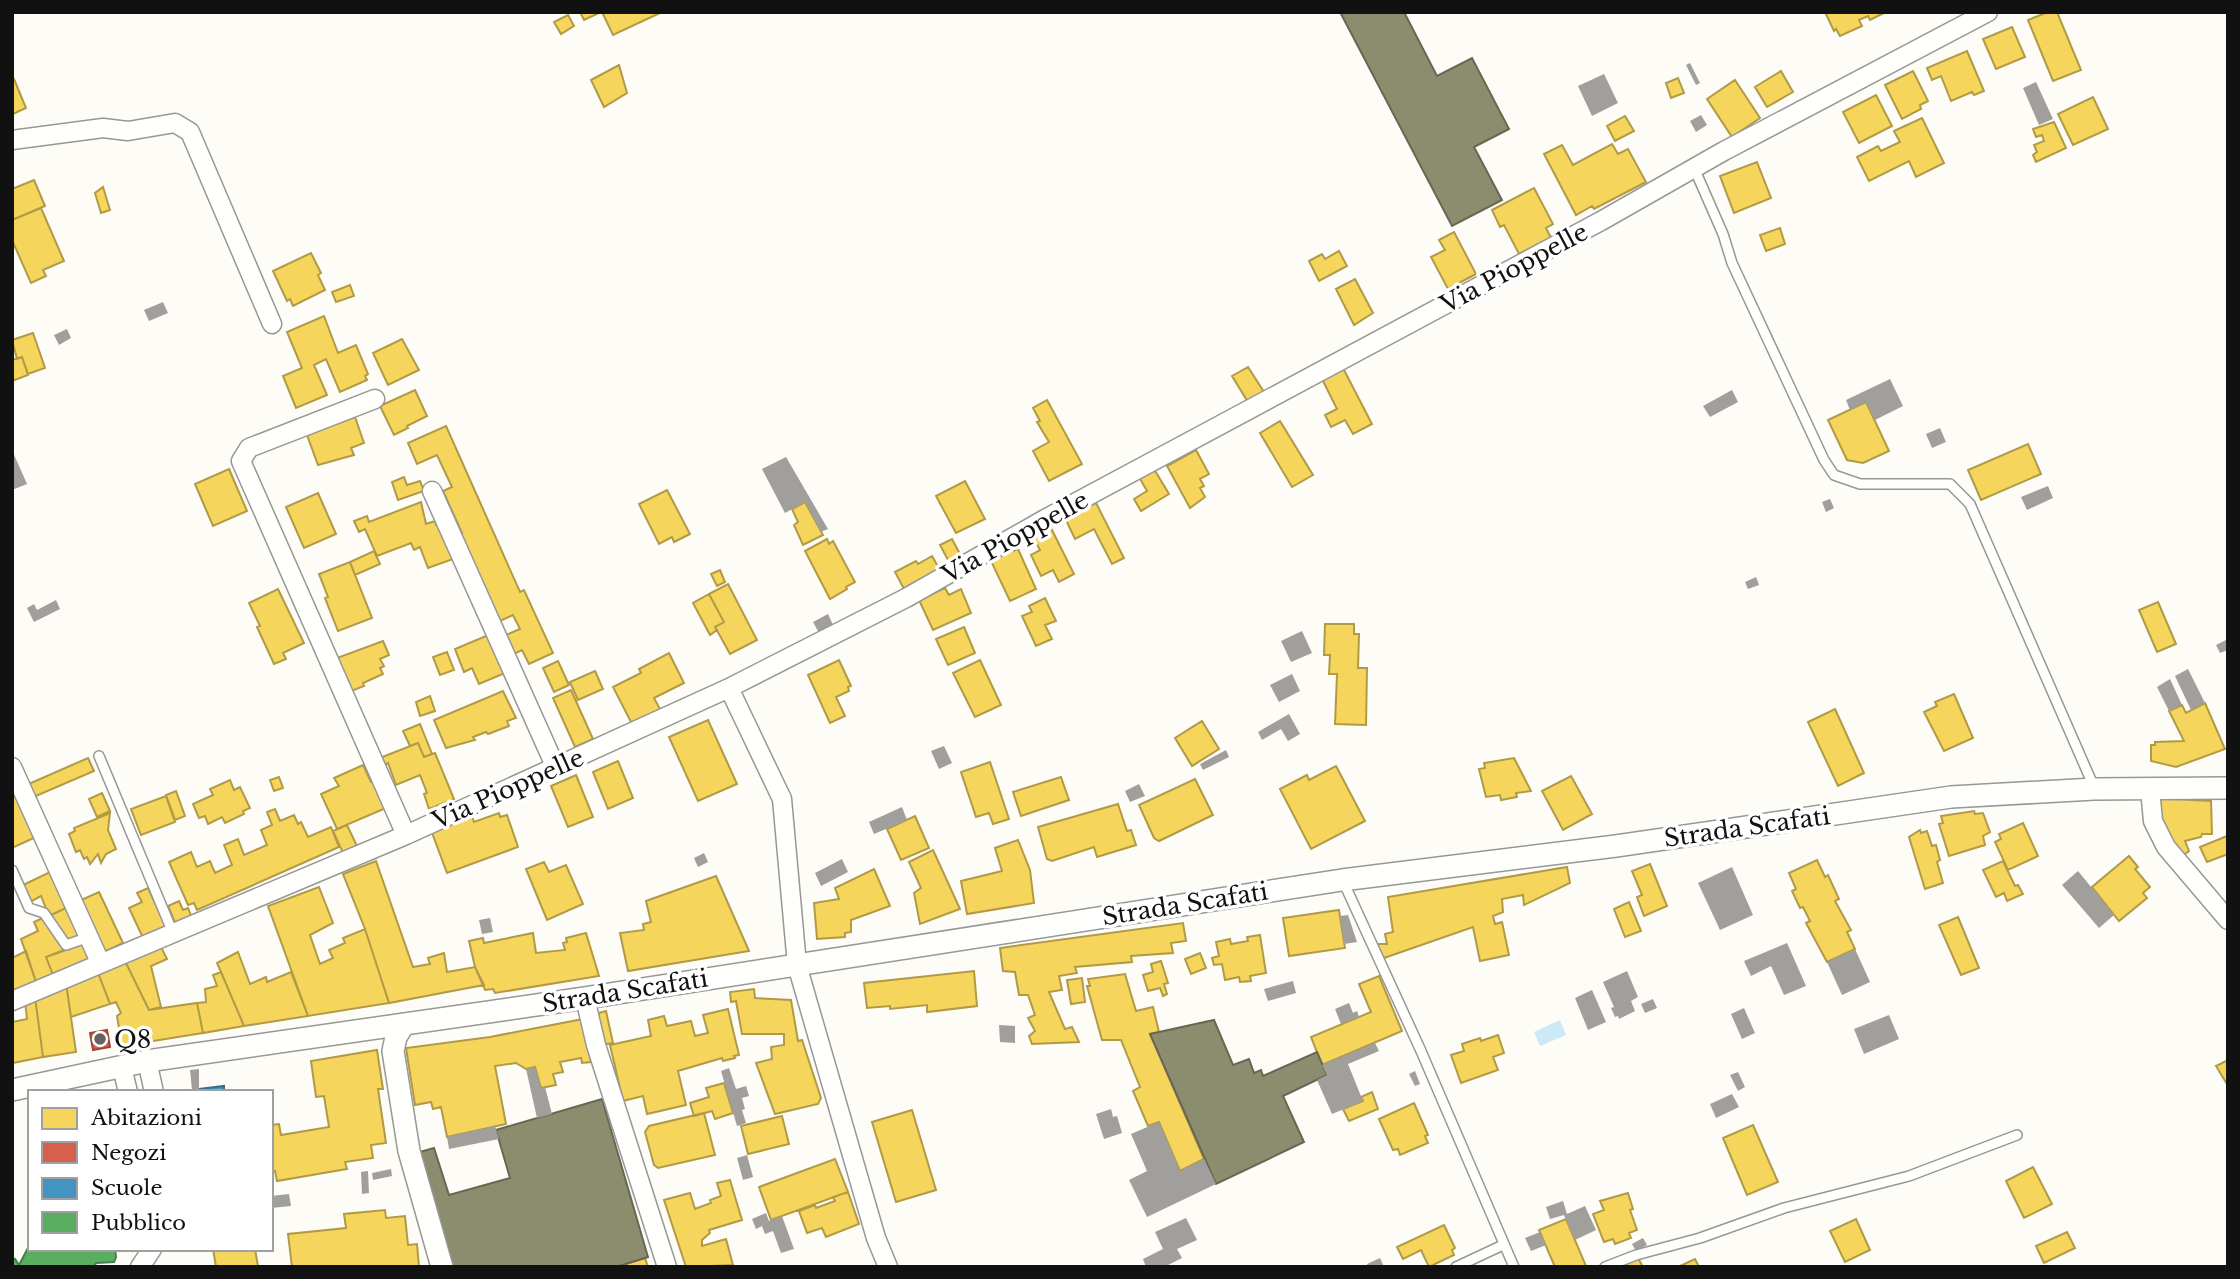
<svg xmlns="http://www.w3.org/2000/svg" width="2240" height="1279" font-family="'Libre Baskerville',serif">
<style>
.water{fill:#cde8f7}
.homes{fill:#f6d55c;stroke:#b19a46;stroke-width:2}
.shops{fill:#d6604d;stroke:#9b483b;stroke-width:2}
.schools{fill:#4393c3;stroke:#346c8e;stroke-width:2}
.public{fill:#5aae61;stroke:#447f49;stroke-width:2}
.industry{fill:#8c8c6e;stroke:#676752;stroke-width:2}
.building{fill:#a19f9c}
.lines{fill:none;stroke-linecap:round;stroke-linejoin:round}
.service-casing{stroke:#979795;stroke-width:12}
.minor-casing{stroke:#979795;stroke-width:21}
.tertiary-casing{stroke:#979795;stroke-width:24}
.service{stroke:#fffffe;stroke-width:9}
.minor{stroke:#fffffe;stroke-width:18}
.tertiary{stroke:#fffffe;stroke-width:21}
.poi-dot{fill:#646362;stroke:#fff;stroke-width:2.5}
.labels{text-anchor:middle;dominant-baseline:central;stroke-width:7;stroke-linejoin:round;paint-order:stroke}
.street-label{font-size:24px;fill:#111;stroke:#fff}
.poi-label{font-size:24px;fill:#111;stroke:#fff;text-anchor:start}
</style>
<rect width="100%" height="100%" fill="#fdfcf7"/>
<path class="water" d="M1560,1020L1566,1035L1540,1046L1534,1032Z"/>
<path class="homes" d="M580,12H601L584,20Z
M602,12H662L613,35Z
M1825,12H1886L1870,20L1868,16L1859,20L1862,26L1840,36L1836,29L1834,31Z
M2048,12H2057L2081,70L2053,81L2028,20Z
M568,15L574,26L561,34L554,22Z
M2012,27L2025,57L1996,69L1983,39Z
M1967,51L1984,91L1974,95L1972,92L1951,101L1941,76L1932,80L1927,68Z
M619,65L627,93L604,107L591,80Z
M1781,71L1793,92L1767,107L1755,87Z
M1913,71L1928,101L1920,105L1921,109L1902,119L1885,85Z
M1678,78L1684,93L1671,98L1666,83Z
M14,79L26,108L13,114L12,80Z
M1735,80L1760,118L1732,137L1707,99Z
M1876,95L1892,126L1859,143L1843,112Z
M2093,97L2108,129L2073,145L2058,114Z
M1625,116L1634,131L1615,141L1607,126Z
M1922,118L1944,163L1916,177L1909,161L1869,181L1857,157L1878,146L1881,151L1900,142L1894,131Z
M2054,122L2066,148L2036,162L2033,155L2037,152L2034,145L2044,141L2042,135L2036,137L2033,129Z
M1612,144L1618,154L1628,149L1646,182L1594,209L1592,206L1576,215L1544,154L1562,145L1573,165Z
M1757,162L1771,198L1734,213L1720,176Z
M34,180L45,206L12,220V189Z
M103,187L110,210L101,213L95,193Z
M1534,188L1553,224L1546,228L1551,238L1519,254L1504,225L1500,227L1492,210Z
M41,208L64,261L43,270L46,276L31,283L12,240V220Z
M1780,228L1785,244L1766,251L1760,235Z
M1454,232L1476,274L1448,289L1431,257L1445,250L1439,240Z
M1339,251L1347,266L1319,281L1309,261L1322,254L1325,259Z
M311,253L321,273L318,275L325,290L293,306L290,299L287,301L273,271Z
M1355,279L1373,313L1354,325L1336,289Z
M350,285L354,296L336,302L332,292Z
M324,316L338,353L356,345L368,374L365,376L367,380L340,392L326,359L314,365L327,395L296,408L283,376L302,368L287,332Z
M33,333L45,368L28,374L22,357L17,359L12,340Z
M402,339L419,370L388,385L373,353Z
M22,357L28,375L12,381V360Z
M1248,367L1264,392L1248,402L1232,376Z
M1343,368L1372,424L1353,434L1345,420L1331,427L1325,415L1337,409L1322,379Z
M415,390L427,416L407,426L408,428L394,435L380,406Z
M1047,400L1082,464L1049,481L1033,451L1049,442L1037,422L1040,421L1033,408Z
M1866,402L1889,451L1863,463L1847,460L1828,420Z
M355,417L364,443L351,448L354,455L318,465L307,435Z
M1280,421L1313,475L1292,487L1260,433Z
M446,426L520,592L524,590L553,653L529,664L522,650L514,654L506,635L520,629L513,615L500,621L460,534L462,533L443,491L452,487L437,455L417,464L408,443Z
M2028,444L2041,474L1981,500L1968,470Z
M1196,450L1209,474L1200,479L1204,486L1200,488L1205,497L1190,508L1167,466Z
M229,469L247,511L213,526L195,484Z
M1154,469L1169,494L1141,511L1134,499L1147,491L1139,477Z
M404,477L407,485L420,481L424,491L398,500L392,482Z
M965,481L985,519L956,533L936,496Z
M667,490L690,534L674,542L672,537L659,544L639,504Z
M318,493L336,534L304,548L286,507Z
M421,502L426,524L435,521L436,525L442,523L456,558L428,568L420,547L414,550L411,543L377,556L365,529L359,532L354,521L367,516L369,522Z
M805,502L823,535L803,545L794,525L798,522L792,509Z
M1096,503L1124,558L1112,564L1094,529L1075,539L1065,518Z
M1049,524L1074,574L1059,582L1053,570L1041,576L1031,555L1040,550L1031,533Z
M827,539L829,544L833,541L855,582L846,587L847,589L830,599L805,551Z
M952,539L960,554L948,560L940,545Z
M1018,549L1036,589L1010,601L991,561Z
M374,551L380,564L355,575L350,562Z
M932,556L940,570L904,589L895,572L916,561L918,564Z
M350,562L372,618L338,631L325,598L328,597L319,574Z
M720,570L725,582L717,586L711,574Z
M728,584L757,640L730,654L715,627L724,622L709,594Z
M945,588L949,595L961,589L971,613L933,630L919,600Z
M278,589L304,643L283,653L286,659L274,664L257,627L260,626L249,603Z
M709,594L724,622L715,627L717,630L710,635L693,603Z
M1045,598L1056,621L1045,625L1052,639L1036,646L1022,616L1032,612L1029,606Z
M2158,602L2176,644L2157,652L2139,610Z
M1325,624H1354V634H1359L1358,668H1367L1366,725L1335,724L1337,674H1329L1330,655H1324Z
M964,627L975,653L948,665L936,639Z
M493,633L510,671L479,684L472,668L464,672L455,649Z
M383,641L389,655L380,659L384,666L380,668L383,674L363,683L364,686L349,692L337,658Z
M447,652L454,670L440,675L433,657Z
M669,653L684,683L654,698L660,709L632,724L613,687L641,673L639,669Z
M839,660L851,686L848,687L849,691L836,697L845,716L830,723L808,675Z
M980,660L1001,705L975,717L953,673Z
M558,661L569,685L554,692L543,668Z
M595,671L603,689L578,700L570,682Z
M571,690L593,739L575,747L553,698Z
M503,691L516,718L507,721L509,726L488,734L486,732L473,737L475,740L446,748L434,720Z
M1954,694L1973,738L1944,751L1924,712L1937,706L1935,702Z
M430,696L435,711L420,716L416,702Z
M2205,703L2225,749L2176,767L2151,761V745H2155V742L2184,741L2169,711L2182,705L2186,713Z
M1835,709L1864,773L1838,786L1808,722Z
M708,720L737,784L698,801L669,737Z
M1202,721L1219,749L1192,766L1175,738Z
M420,724L432,754L424,757L418,743L410,746L403,731Z
M418,743L424,757L435,753L454,799L429,809L424,794L427,793L420,775L396,785L388,763L380,767L377,759Z
M88,758L94,771L29,799L24,786Z
M1514,758L1531,791L1516,793L1517,797L1501,800L1500,795L1486,797L1479,769L1485,768L1484,763Z
M618,761L633,798L608,809L593,772Z
M990,762L1009,819L993,824L989,813L976,817L961,772Z
M363,765L371,782L374,781L386,808L337,829L321,794L339,786L334,778Z
M1336,766L1365,821L1311,849L1280,789L1307,775L1309,780Z
M576,775L593,817L568,827L551,786Z
M1571,776L1592,814L1563,830L1542,791Z
M279,777L283,788L274,791L270,780Z
M1061,777L1069,800L1021,816L1013,792Z
M1195,779L1213,815L1159,841L1154,838L1139,805Z
M230,780L234,790L240,787L250,808L243,811L244,814L225,823L222,817L208,824L205,816L199,818L193,804L213,795L210,789Z
M15,790L36,837L12,848V791Z
M176,791L185,816L175,820L166,795Z
M102,793L110,811L97,817L89,799Z
M166,796L175,822L141,835L131,809Z
M2154,798L2211,801L2212,834H2202L2201,837L2185,841L2189,851L2179,859L2165,839Z
M1118,804L1127,831L1131,830L1136,845L1097,857L1094,847L1052,861L1047,859L1038,827Z
M275,809L280,821L294,815L298,824L301,822L308,837L331,827L339,847L197,910L194,903L188,905L169,862L191,852L197,867L210,861L215,873L232,865L224,845L238,839L244,855L267,845L261,830L272,825L267,812Z
M1974,811L1975,814L1983,813L1990,832L1983,836L1985,845L1949,856L1939,824L1943,823L1941,816Z
M110,813L108,830L116,849L106,854L101,863L98,854L90,864L87,857L84,859L80,850L76,852L69,834L75,831L74,828Z
M499,813L500,817L507,815L518,847L447,873L431,830L472,816L474,822Z
M915,816L929,848L901,860L887,829Z
M2023,823L2038,856L2008,870L1995,842L2001,839L1999,834Z
M347,825L357,846L343,853L333,831Z
M1920,830L1921,833L1927,831L1932,846L1936,845L1940,860L1937,862L1943,883L1925,889L1909,837Z
M2227,836L2228,854L2207,862L2200,847Z
M1018,840L1030,870L1034,903L967,914L961,881L1002,871L995,848Z
M933,850L960,909L920,924L914,893L921,888L909,862Z
M2129,856L2138,867L2135,869L2150,887L2143,893L2147,898L2119,921L2092,887Z
M1817,860L1825,877L1828,875L1839,899L1835,901L1851,930L1847,932L1855,949L1827,962L1806,923L1810,921L1803,907L1800,908L1792,891L1796,889L1789,873Z
M376,861L413,967L430,964L428,958L444,953L447,972L475,967L484,985L389,1003L365,929L343,874Z
M2003,861L2015,886L2018,885L2023,894L2007,901L2004,893L1996,897L1983,870Z
M544,862L549,872L566,865L583,904L547,920L526,869Z
M1650,864L1667,906L1644,916L1637,897L1642,895L1632,871Z
M1567,867L1570,883L1524,905L1523,895L1502,899L1503,912L1493,916L1495,924L1502,922L1509,955L1480,961L1473,927L1384,958L1375,944H1387L1385,934L1393,932L1388,897Z
M874,869L890,906L851,920V932L845,933V937L817,939L814,903L839,899L835,888Z
M50,872L68,907L49,916L41,896L30,902L21,886Z
M716,876L749,951L628,971L620,933L644,930L643,924L651,922L646,901Z
M319,887L333,923L310,935L320,964L333,958L329,950L345,943L343,938L365,929L389,1003L308,1016L268,906Z
M148,888L167,929L144,940L129,908L142,902L137,893Z
M99,892L123,943L102,953L79,901Z
M179,901L183,910L188,908L192,918L176,925L168,906Z
M1629,902L1641,931L1625,937L1614,909Z
M68,907L82,934L67,941L49,916Z
M1339,910L1345,948L1289,956L1283,918Z
M45,917L64,950L46,957L53,975L36,982L21,939L38,931L34,922Z
M1958,917L1979,968L1961,975L1939,925Z
M1183,923L1186,941L1171,943L1173,953L1131,956L1132,962L1075,967L1077,973L1059,976L1062,990L1049,992L1065,1029L1072,1027L1079,1042L1032,1044L1029,1036L1035,1031L1028,1018L1035,1015L1028,995H1019L1015,972L1003,971L1000,948Z
M533,933L536,953L565,950L563,943L567,942L566,938L586,933L599,976L495,993L493,989L485,990L475,967L469,941L483,938L484,943Z
M1260,935L1266,973L1250,976L1251,981L1240,982L1239,977L1225,980L1222,964L1214,965L1212,958L1219,956L1216,942L1230,939L1231,944L1248,941L1247,937Z
M86,943L93,957L53,975L46,957Z
M159,943L167,959L151,966L161,1007L149,1010L124,959Z
M26,951L36,982L12,992V958Z
M238,952L250,984L266,977L267,982L291,972L308,1016L244,1026L217,963Z
M1200,953L1206,968L1191,974L1185,959Z
M124,959L149,1010L197,1003L203,1033L122,1046L117,1016L121,1013L116,1002L110,1004L97,970Z
M1161,961L1168,983L1164,984L1167,994L1163,996L1160,988L1148,991L1143,975L1153,972L1151,964Z
M97,970L110,1004L71,1017L66,983Z
M974,971L977,1006L927,1012V1005L890,1009V1006L867,1008L864,983Z
M221,972L244,1026L203,1033L197,1003L206,1002L205,989L217,986L213,975Z
M1125,974L1136,1011L1153,1007L1159,1032L1150,1034L1204,1159L1180,1171L1159,1122L1148,1126L1133,1091L1140,1087L1121,1040H1102L1087,986H1090L1088,979Z
M1379,976L1402,1031L1322,1065L1311,1037L1371,1012L1359,984Z
M1082,978L1085,1002L1071,1004L1067,980Z
M66,983L76,1052L43,1057L35,997Z
M754,989L755,998L791,1000L798,1041L802,1040L821,1098L818,1104L775,1114L756,1063L772,1059L771,1047L784,1045V1034H742L736,1001L731,1002L730,992Z
M35,997L43,1057L13,1063L12,1022L27,1019L25,1001Z
M728,1009L739,1055L734,1056L735,1058L723,1061L722,1058L678,1071L686,1105L647,1114L643,1096L623,1101L610,1045L651,1036L648,1020L664,1016L667,1026L691,1021L695,1036L708,1033L703,1015Z
M606,1011L613,1043L601,1045L595,1014Z
M583,1019L591,1062L582,1063L581,1058L560,1062L563,1072L553,1074L556,1085L541,1088L535,1067L526,1069L516,1063L495,1066L506,1124L447,1137L441,1107L433,1109L431,1102L415,1105L406,1048L490,1037Z
M1498,1035L1504,1053L1493,1057L1498,1070L1461,1083L1451,1055L1464,1051L1462,1044L1480,1038L1481,1041Z
M377,1050L383,1089H378L386,1143L371,1145L373,1158L345,1162L347,1169L277,1181L275,1171L271,1172V1125L279,1124L281,1135L329,1127L324,1096L316,1097L311,1061Z
M2228,1060V1086L2216,1066Z
M724,1083L733,1113L715,1119L712,1111L694,1116L690,1103L709,1097L706,1088Z
M1372,1092L1378,1109L1349,1121L1343,1109L1363,1101L1361,1097Z
M1414,1103L1428,1135L1425,1136L1428,1143L1400,1155L1398,1149L1393,1150L1379,1119Z
M912,1110L936,1190L896,1202L872,1122Z
M704,1113L715,1155L658,1168L654,1165L645,1132L649,1126Z
M782,1116L789,1144L748,1154L741,1126Z
M1753,1125L1778,1182L1747,1195L1723,1138Z
M835,1159L848,1192L771,1220L759,1187Z
M2033,1167L2052,1204L2024,1218L2006,1181Z
M730,1180L742,1220L709,1230L710,1233L702,1240V1246L726,1239L733,1265L686,1267L664,1200L690,1193L695,1209L711,1203L710,1200L721,1196L717,1183Z
M848,1192L859,1224L826,1237L822,1228L807,1233L799,1211L815,1205L816,1208L835,1201L833,1197Z
M1628,1193L1633,1209L1630,1210L1637,1230L1629,1233L1631,1238L1615,1244L1613,1239L1604,1242L1593,1214L1604,1210L1600,1201Z
M385,1210L386,1218L405,1216L408,1245L417,1244L419,1267H292L288,1234L346,1228L344,1214Z
M1566,1219L1586,1266L1584,1267H1555L1539,1230Z
M1856,1219L1870,1250L1845,1262L1830,1231Z
M1444,1225L1455,1248L1452,1250L1454,1255L1429,1267L1421,1250L1403,1259L1397,1247Z
M2067,1232L2075,1248L2044,1263L2036,1246Z
M213,1249H255L258,1266L216,1267Z
M645,1258L648,1267H616Z
M1638,1258L1643,1267H1620Z
M1695,1259L1699,1267H1678Z"/>
<path class="shops" d="M107,1030L110,1047L93,1050L90,1033Z"/>
<path class="schools" d="M224,1086V1092H181L199,1089Z"/>
<path class="public" d="M29,1246L30,1249H115L116,1257L114,1262L96,1263L94,1267H12V1261L15,1259L19,1265Z"/>
<path class="industry" d="M1340,12H1404L1437,76L1472,58L1509,129L1474,147L1502,200L1452,226Z
M1214,1020L1233,1065L1249,1059L1254,1073L1261,1070L1263,1076L1317,1052L1327,1075L1283,1096L1304,1142L1216,1184L1150,1034Z
M602,1099L648,1257L616,1267H453L420,1152L434,1148L449,1195L510,1178L496,1130Z"/>
<path class="building" d="M1690,63L1700,83L1696,85L1686,65Z
M1604,74L1618,103L1592,116L1578,86Z
M2036,82L2053,119L2039,125L2023,88Z
M1701,115L1707,125L1696,132L1690,121Z
M163,302L168,313L149,321L144,310Z
M67,329L71,338L59,345L54,335Z
M1890,379L1903,406L1875,420L1866,402L1850,410L1846,400Z
M1732,390L1738,402L1710,417L1703,406Z
M1940,428L1946,442L1932,448L1926,434Z
M12,450L27,484L12,490Z
M786,457L828,529L821,532L805,502L785,513L762,469Z
M2048,486L2053,498L2027,510L2021,497Z
M1830,499L1834,508L1826,512L1822,502Z
M1756,577L1759,585L1748,589L1745,582Z
M56,600L60,609L34,622L27,608L34,604L37,610Z
M828,614L833,625L819,633L813,622Z
M1302,631L1312,653L1291,662L1281,641Z
M2226,640L2228,650L2220,653L2216,645Z
M2188,669L2205,703L2191,710L2175,676Z
M1292,674L1300,691L1279,702L1270,685Z
M2170,679L2182,705L2169,711L2157,687Z
M1289,714L1300,734L1288,741L1281,729L1262,740L1258,732Z
M944,746L952,763L939,769L931,751Z
M1226,750L1229,757L1203,770L1200,764Z
M1139,784L1145,796L1130,802L1125,791Z
M902,807L907,820L874,834L869,822Z
M704,853L708,862L698,867L694,858Z
M842,859L848,872L821,886L815,873Z
M1732,867L1753,915L1720,930L1698,883Z
M2078,871L2114,915L2099,928L2062,885Z
M1348,915L1357,942L1344,944L1340,916Z
M490,918L493,932L482,934L479,920Z
M1787,943L1806,986L1784,995L1771,966L1751,976L1744,961Z
M1855,949L1870,982L1842,995L1827,962Z
M1627,971L1638,997L1631,1001L1635,1011L1619,1019L1618,1016L1615,1017L1611,1008L1614,1007L1603,982Z
M1293,981L1296,993L1268,1001L1264,989Z
M1592,990L1606,1022L1588,1030L1575,998Z
M1653,999L1657,1008L1645,1013L1641,1004Z
M1349,1003L1353,1013L1357,1011L1359,1017L1341,1024L1335,1009Z
M1744,1008L1755,1033L1742,1039L1731,1014Z
M1889,1015L1899,1039L1864,1054L1854,1029Z
M999,1025L1015,1026V1043L1000,1042Z
M1375,1043L1379,1051L1348,1064L1363,1101L1332,1114L1317,1080L1327,1075L1322,1065Z
M535,1067L541,1088L545,1087L552,1114L537,1118L526,1069Z
M729,1068L736,1089L746,1086L749,1096L742,1098L745,1109L742,1110L746,1123L737,1126L721,1071Z
M199,1069V1089L192,1090L190,1070Z
M1415,1071L1420,1084L1415,1086L1409,1074Z
M1738,1072L1745,1087L1738,1091L1730,1075Z
M1732,1094L1739,1107L1716,1118L1710,1104Z
M1111,1109L1113,1117L1117,1116L1122,1133L1104,1139L1096,1114Z
M1159,1122L1180,1171L1204,1159L1216,1184L1147,1217L1129,1180L1147,1171L1131,1134Z
M495,1126L499,1139L449,1149L447,1137Z
M747,1155L753,1177L743,1180L737,1158Z
M391,1169L392,1176L373,1180L372,1173Z
M368,1171L369,1193L362,1194L361,1172Z
M289,1194L291,1206L271,1208V1196Z
M1563,1201L1567,1214L1585,1206L1596,1230L1575,1240L1564,1215L1550,1219L1546,1207Z
M766,1213L769,1221L782,1216L794,1249L781,1253L773,1231L765,1234L762,1226L756,1229L752,1219Z
M1186,1218L1197,1240L1177,1249L1182,1258L1164,1267H1146L1143,1259L1163,1249L1155,1232Z
M1540,1232L1546,1245L1531,1251L1525,1238Z
M1643,1238L1647,1245L1636,1251L1632,1244Z
M1380,1258L1384,1267H1368L1367,1264Z"/>
<g class="lines">
<defs>
<path id="service" d="M1694,168L1723,234L1732,263L1824,460L1834,475L1860,484H1950L1970,504L2094,787
M99,756L173,933
M12,870L29,908L44,913L66,945L89,937
M1343,881L1421,1051L1514,1267
M1456,1267L1503,1245
M1605,1267L1636,1255L1700,1238L1784,1208L1909,1176L2017,1135"/>
<path id="minor" d="M12,140L103,128L128,131L175,123L190,132L272,324
M375,399L249,448L241,461L406,835
M432,491L556,768
M729,688L782,799L797,965L876,1238L888,1267
M12,767L100,962
M2150,789L2153,821L2166,847L2228,920
M585,998L596,1045L667,1267
M12,1001L406,835L729,688L906,598L1045,519L1601,221L1724,151L1988,12
M147,1061L154,1092
M122,1067L128,1092
M140,1267L152,1249"/>
<path id="tertiary" d="M404,1024L396,1037L393,1051L409,1151L442,1267
M12,1090L147,1061L585,998L1342,880L1616,846L1951,797L2094,789L2228,788"/>
</defs>
<use href="#service" class="service-casing"/>
<use href="#minor" class="minor-casing"/>
<use href="#tertiary" class="tertiary-casing"/>
<use href="#service" class="service"/>
<use href="#minor" class="minor"/>
<use href="#tertiary" class="tertiary"/>
</g>
<circle class="poi-dot" cx="100" cy="1039" r="7"/>
<g class="labels">
<g class="street-label">
<text transform="translate(1514 268) rotate(-28)">Via Pioppelle</text>
<text transform="translate(1015 537) rotate(-29)">Via Pioppelle</text>
<text transform="translate(508 789) rotate(-24)">Via Pioppelle</text>
<text transform="translate(1747 827) rotate(-8)">Strada Scafati</text>
<text transform="translate(1185 904) rotate(-9)">Strada Scafati</text>
<text transform="translate(625 991) rotate(-9)">Strada Scafati</text>
</g>
<g class="poi-label">
<text x="114" y="1039">Q8</text>
</g>
</g>
<rect width="2240" height="1279" fill="none" stroke="#111111" stroke-width="28"/>
<rect x="28" y="1090" width="245" height="161" fill="#ffffff" stroke="#a0a0a0" stroke-width="2"/>
<rect x="42" y="1108" width="35" height="21" fill="#f6d55c" stroke="#a0a0a0" stroke-width="2"/>
<text x="91" y="1125" font-size="21" fill="#111111">Abitazioni</text>
<rect x="42" y="1142" width="35" height="21" fill="#d6604d" stroke="#a0a0a0" stroke-width="2"/>
<text x="91" y="1160" font-size="21" fill="#111111">Negozi</text>
<rect x="42" y="1178" width="35" height="21" fill="#4393c3" stroke="#a0a0a0" stroke-width="2"/>
<text x="91" y="1195" font-size="21" fill="#111111">Scuole</text>
<rect x="42" y="1212" width="35" height="21" fill="#5aae61" stroke="#a0a0a0" stroke-width="2"/>
<text x="91" y="1230" font-size="21" fill="#111111">Pubblico</text>
</svg>
